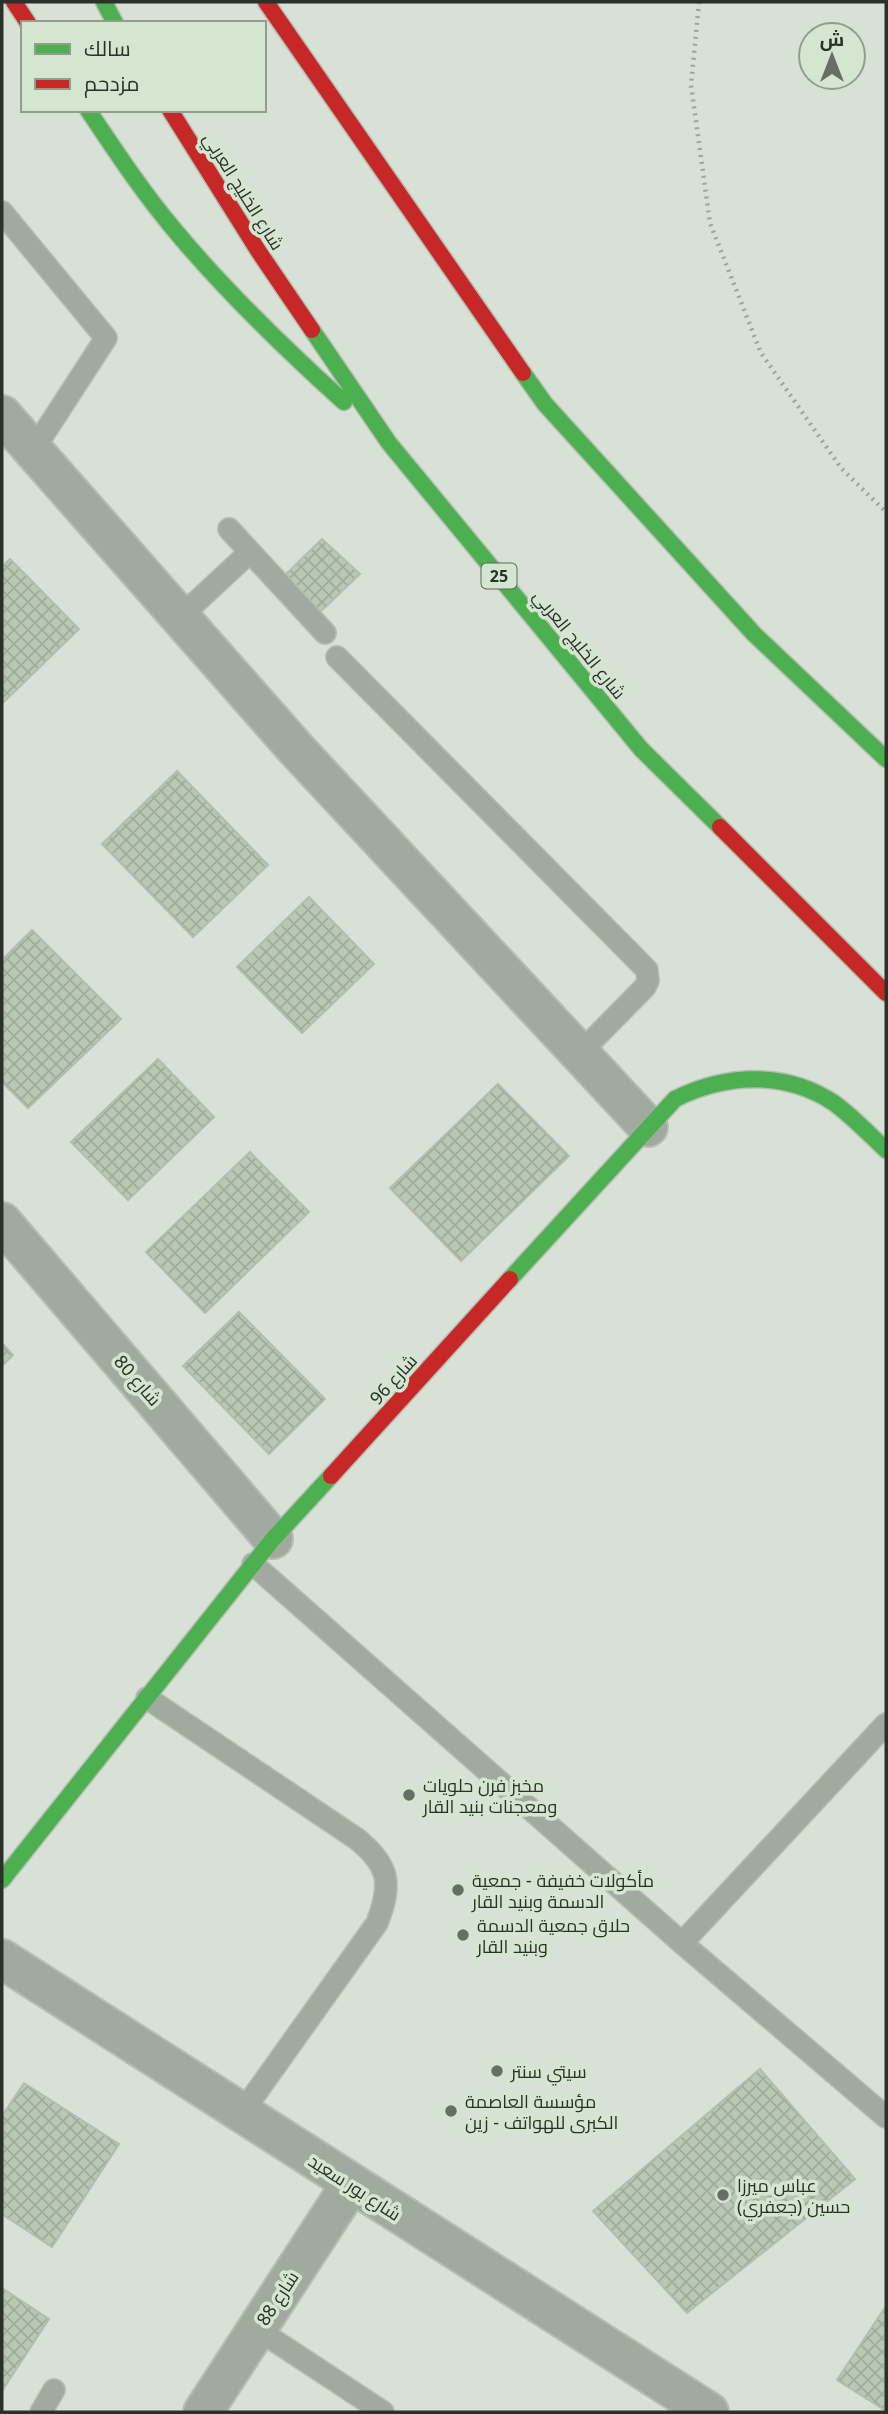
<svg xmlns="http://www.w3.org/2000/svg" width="888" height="2414" font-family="'Noto Sans',Cairo,sans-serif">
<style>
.building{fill:url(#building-cross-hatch);stroke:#b4bcb2;stroke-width:2}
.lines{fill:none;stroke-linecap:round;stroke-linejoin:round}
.lane-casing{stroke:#b6bdb3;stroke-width:24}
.street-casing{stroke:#b6bdb3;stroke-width:42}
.fast-casing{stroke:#b6bdb3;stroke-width:19}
.jam-casing{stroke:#b6bdb3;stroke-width:19}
.path{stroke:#9ea69c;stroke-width:4.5;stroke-dasharray:2 5;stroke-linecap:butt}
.lane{stroke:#a1aa9e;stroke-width:21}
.street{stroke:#a1aa9e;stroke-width:38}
.fast{stroke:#4caf50;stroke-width:16}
.jam{stroke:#c62828;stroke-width:16}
.poi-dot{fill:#676f65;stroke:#d5e6d0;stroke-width:2.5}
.labels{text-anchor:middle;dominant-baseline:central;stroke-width:7;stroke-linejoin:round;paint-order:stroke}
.shield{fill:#d5e6d0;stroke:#5d675a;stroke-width:2}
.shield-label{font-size:16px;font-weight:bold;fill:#2a3128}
.street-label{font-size:18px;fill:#2a3128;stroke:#d5e6d0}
.poi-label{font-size:18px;fill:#2a3128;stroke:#d5e6d0;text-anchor:start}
</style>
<defs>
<pattern id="building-cross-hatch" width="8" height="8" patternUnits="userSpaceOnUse" patternTransform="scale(1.75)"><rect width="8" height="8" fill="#b9c8b4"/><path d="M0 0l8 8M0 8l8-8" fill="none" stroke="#9fac9b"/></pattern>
</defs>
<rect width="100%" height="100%" fill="#d8e1d5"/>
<path class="building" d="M322,539L360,574L317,615L286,574Z
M10,559L79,629L2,704V567Z
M177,771L268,865L193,937L102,844Z
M309,897L374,964L302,1033L237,967Z
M32,930L121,1019L28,1108L2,1082V960Z
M158,1059L214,1117L128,1200L71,1142Z
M498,1084L569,1156L461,1261L390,1188Z
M250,1152L309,1212L205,1313L146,1252Z
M239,1312L325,1399L269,1454L183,1366Z
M2,1343L13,1355L2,1366Z
M760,2069L855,2179L687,2313L593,2211Z
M24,2083L119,2144L52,2247L2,2214V2116Z
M2,2288L49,2319L2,2391Z
M886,2306V2411L837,2380Z"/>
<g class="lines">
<defs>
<path id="lane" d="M2,212L106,338L32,452
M229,529L325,633
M179,618L250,552
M337,657L647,970L648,981L645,987L580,1053
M253,1564L682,1943L886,2117
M147,1698L357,1839C390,1866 392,1884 377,1923L241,2114
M682,1943L886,1724
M257,2329L383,2412
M41,2412L54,2390"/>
<path id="street" d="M2,415L297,750L648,1127
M2,1222L273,1539
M2,1959L709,2412
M203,2412L351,2184"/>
<path id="fast" d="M104,2L115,23
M88,110C115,150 141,190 172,227C224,290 283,347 344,402
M312,330L389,443L641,749L720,827
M523,373L545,404L754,634L886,759
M510,1279L675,1099C725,1074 785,1070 834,1103C853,1117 869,1134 886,1150
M2,1880L273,1539L331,1476"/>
<path id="jam" d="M14,2L28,23
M266,2L523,373
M170,110L259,252L312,330
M720,827L886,993
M331,1476L510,1279"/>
</defs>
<use href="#lane" class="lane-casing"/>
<use href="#street" class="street-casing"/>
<use href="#fast" class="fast-casing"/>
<use href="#jam" class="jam-casing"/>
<path class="path" d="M699,2L691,85L710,223L761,353L841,468L886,512"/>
<use href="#lane" class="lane"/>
<use href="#street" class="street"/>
<use href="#fast" class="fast"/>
<use href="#jam" class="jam"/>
</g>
<g class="poi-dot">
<circle cx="409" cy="1795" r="7"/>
<circle cx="458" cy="1890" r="7"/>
<circle cx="463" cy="1935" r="7"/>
<circle cx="497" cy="2071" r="7"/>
<circle cx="451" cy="2111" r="7"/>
<circle cx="723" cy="2195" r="7"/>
</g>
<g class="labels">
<rect class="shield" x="481.5" y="563.5" width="35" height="25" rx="5"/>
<g class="shield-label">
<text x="499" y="576">25</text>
</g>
<g class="street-label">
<text transform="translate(244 191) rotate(58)">شارع الخليج العربي</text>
<text transform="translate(580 644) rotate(51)">شارع الخليج العربي</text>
<text transform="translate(393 1379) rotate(-48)">شارع 96</text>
<text transform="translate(138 1380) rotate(49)">شارع 80</text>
<text transform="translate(355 2187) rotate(33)">شارع بور سعيد</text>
<text transform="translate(277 2298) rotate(-57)">شارع 88</text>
</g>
<g class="poi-label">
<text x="423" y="1785">مخبز فرن حلويات<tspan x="423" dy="21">ومعجنات بنيد القار</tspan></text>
<text x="472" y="1880">مأكولات خفيفة - جمعية<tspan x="472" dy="21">الدسمة وبنيد القار</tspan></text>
<text x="477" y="1925">حلاق جمعية الدسمة<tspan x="477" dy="21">وبنيد القار</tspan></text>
<text x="511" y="2071">سيتي سنتر</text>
<text x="465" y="2101">مؤسسة العاصمة<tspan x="465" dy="21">الكبرى للهواتف - زين</tspan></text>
<text x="737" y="2185">عباس ميرزا<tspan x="737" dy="21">حسين (جعفري)</tspan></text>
</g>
</g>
<rect width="888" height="2414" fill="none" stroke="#2a3128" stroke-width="7"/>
<rect x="21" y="21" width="245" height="91" fill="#d5e6d0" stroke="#919e8d" stroke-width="2"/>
<rect x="35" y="44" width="35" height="10" fill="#4caf50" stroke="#919e8d" stroke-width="2"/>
<text x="84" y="56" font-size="21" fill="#2a3128">سالك</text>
<rect x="35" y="79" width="35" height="10" fill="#c62828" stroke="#919e8d" stroke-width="2"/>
<text x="84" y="91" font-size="21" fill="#2a3128">مزدحم</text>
<g transform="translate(832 56)"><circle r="33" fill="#d5e6d0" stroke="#919e8d" stroke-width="2"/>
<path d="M0-5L12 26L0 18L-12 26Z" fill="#676f65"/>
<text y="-10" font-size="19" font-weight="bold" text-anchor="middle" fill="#2a3128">ش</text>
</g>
</svg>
